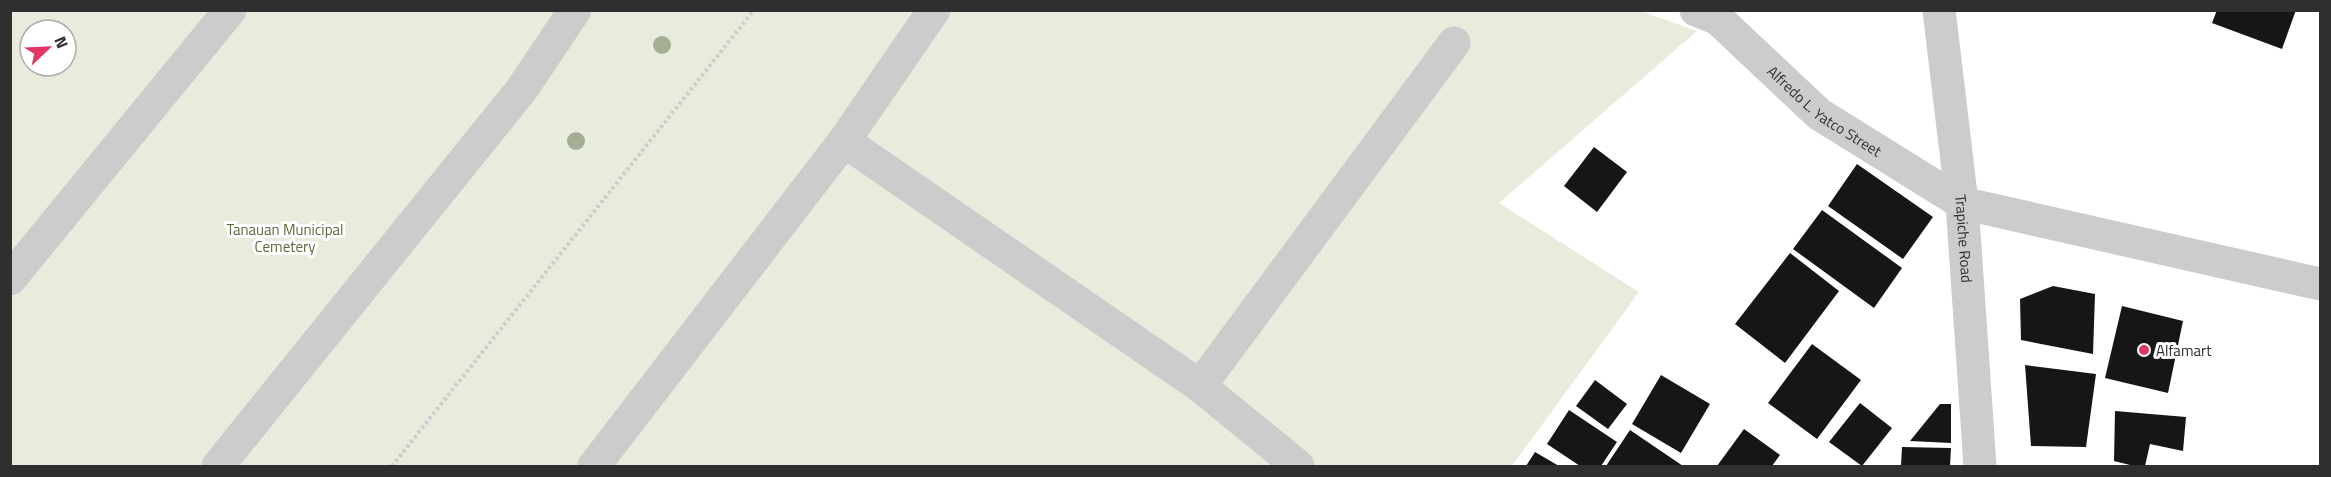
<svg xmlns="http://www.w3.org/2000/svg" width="2331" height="477" font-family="'Titillium Web',sans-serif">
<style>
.green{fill:#e8ecdd;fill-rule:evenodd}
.building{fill:#161616}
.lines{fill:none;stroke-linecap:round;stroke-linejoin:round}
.path{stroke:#ccc;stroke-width:4;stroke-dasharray:3 3;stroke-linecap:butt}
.minor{stroke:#ccc;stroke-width:33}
.tree{fill:#a5ad94}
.poi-dot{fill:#e13564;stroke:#fff;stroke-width:2}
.labels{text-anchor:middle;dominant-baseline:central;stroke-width:6;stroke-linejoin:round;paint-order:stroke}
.street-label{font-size:15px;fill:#2f2f2f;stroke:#fff}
.park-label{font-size:15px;fill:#5b6a3d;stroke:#fff}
.poi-label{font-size:15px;fill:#2f2f2f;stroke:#fff;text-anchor:start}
</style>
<rect width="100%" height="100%" fill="#fff"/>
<path class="green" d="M1638,10L1697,31L1499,203L1639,292L1512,466H11L10,11ZM30,30H66V66H30Z"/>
<path class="building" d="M2217,10H2296L2282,49L2212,23Z
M1594,147L1627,172L1597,212L1564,186Z
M1857,164L1933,217L1903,259L1828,206Z
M1822,210L1902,268L1874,308L1793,249Z
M1790,253L1839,291L1785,363L1735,324Z
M2053,286L2095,294L2093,354L2021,340L2020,299Z
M2122,306L2183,321L2168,393L2105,378Z
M1812,344L1861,380L1817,439L1768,403Z
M2025,365L2096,374L2086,447L2031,446Z
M1661,375L1710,404L1681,453L1632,424Z
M1595,380L1627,404L1608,429L1576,406Z
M1860,403L1892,428L1862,466L1829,442Z
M1940,404H1951V443L1910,441Z
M1569,410L1617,442L1601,466H1580L1547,444Z
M2115,411L2186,417L2183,451L2150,444L2145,466H2134L2114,461Z
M1744,429L1780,455L1772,466H1717Z
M1630,430L1683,466H1606Z
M1902,447L1951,448L1950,466H1901Z
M1535,452L1559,466H1526Z"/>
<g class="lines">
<path class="path" d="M392,466L754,10"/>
<g class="minor">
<path id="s1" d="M1696,10L1718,19L1819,114L1962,203L2320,284"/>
<path id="s2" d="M1939,10L1962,203L1980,466"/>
<path d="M844,141L1200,386L1298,466"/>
<path d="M10,279L230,10"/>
<path d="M1200,386L1454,43"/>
<path d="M218,466L522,89L575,10"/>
<path d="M594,466L844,141L934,10"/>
</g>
</g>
<g class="tree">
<circle cx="662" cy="45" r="9"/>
<circle cx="576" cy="141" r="9"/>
</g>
<circle class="poi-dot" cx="2144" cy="350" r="6"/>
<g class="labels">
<g class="street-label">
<text stroke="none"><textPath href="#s1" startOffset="165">Alfredo L. Yatco Street</textPath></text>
<text stroke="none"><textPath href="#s2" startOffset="230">Trapiche Road</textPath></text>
</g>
<g class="park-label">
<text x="285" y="229">Tanauan Municipal<tspan x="285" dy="17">Cemetery</tspan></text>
</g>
<g class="poi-label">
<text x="2156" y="350">Alfamart</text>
</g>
</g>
<rect width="2331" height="477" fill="none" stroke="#2f2f2f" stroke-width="24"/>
<g transform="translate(48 48) rotate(67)"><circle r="28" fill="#ffffff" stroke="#acacac" stroke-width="1.5"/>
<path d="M0-4.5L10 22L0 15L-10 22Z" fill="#e13564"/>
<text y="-9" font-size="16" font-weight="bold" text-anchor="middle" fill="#2f2f2f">N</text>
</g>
</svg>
